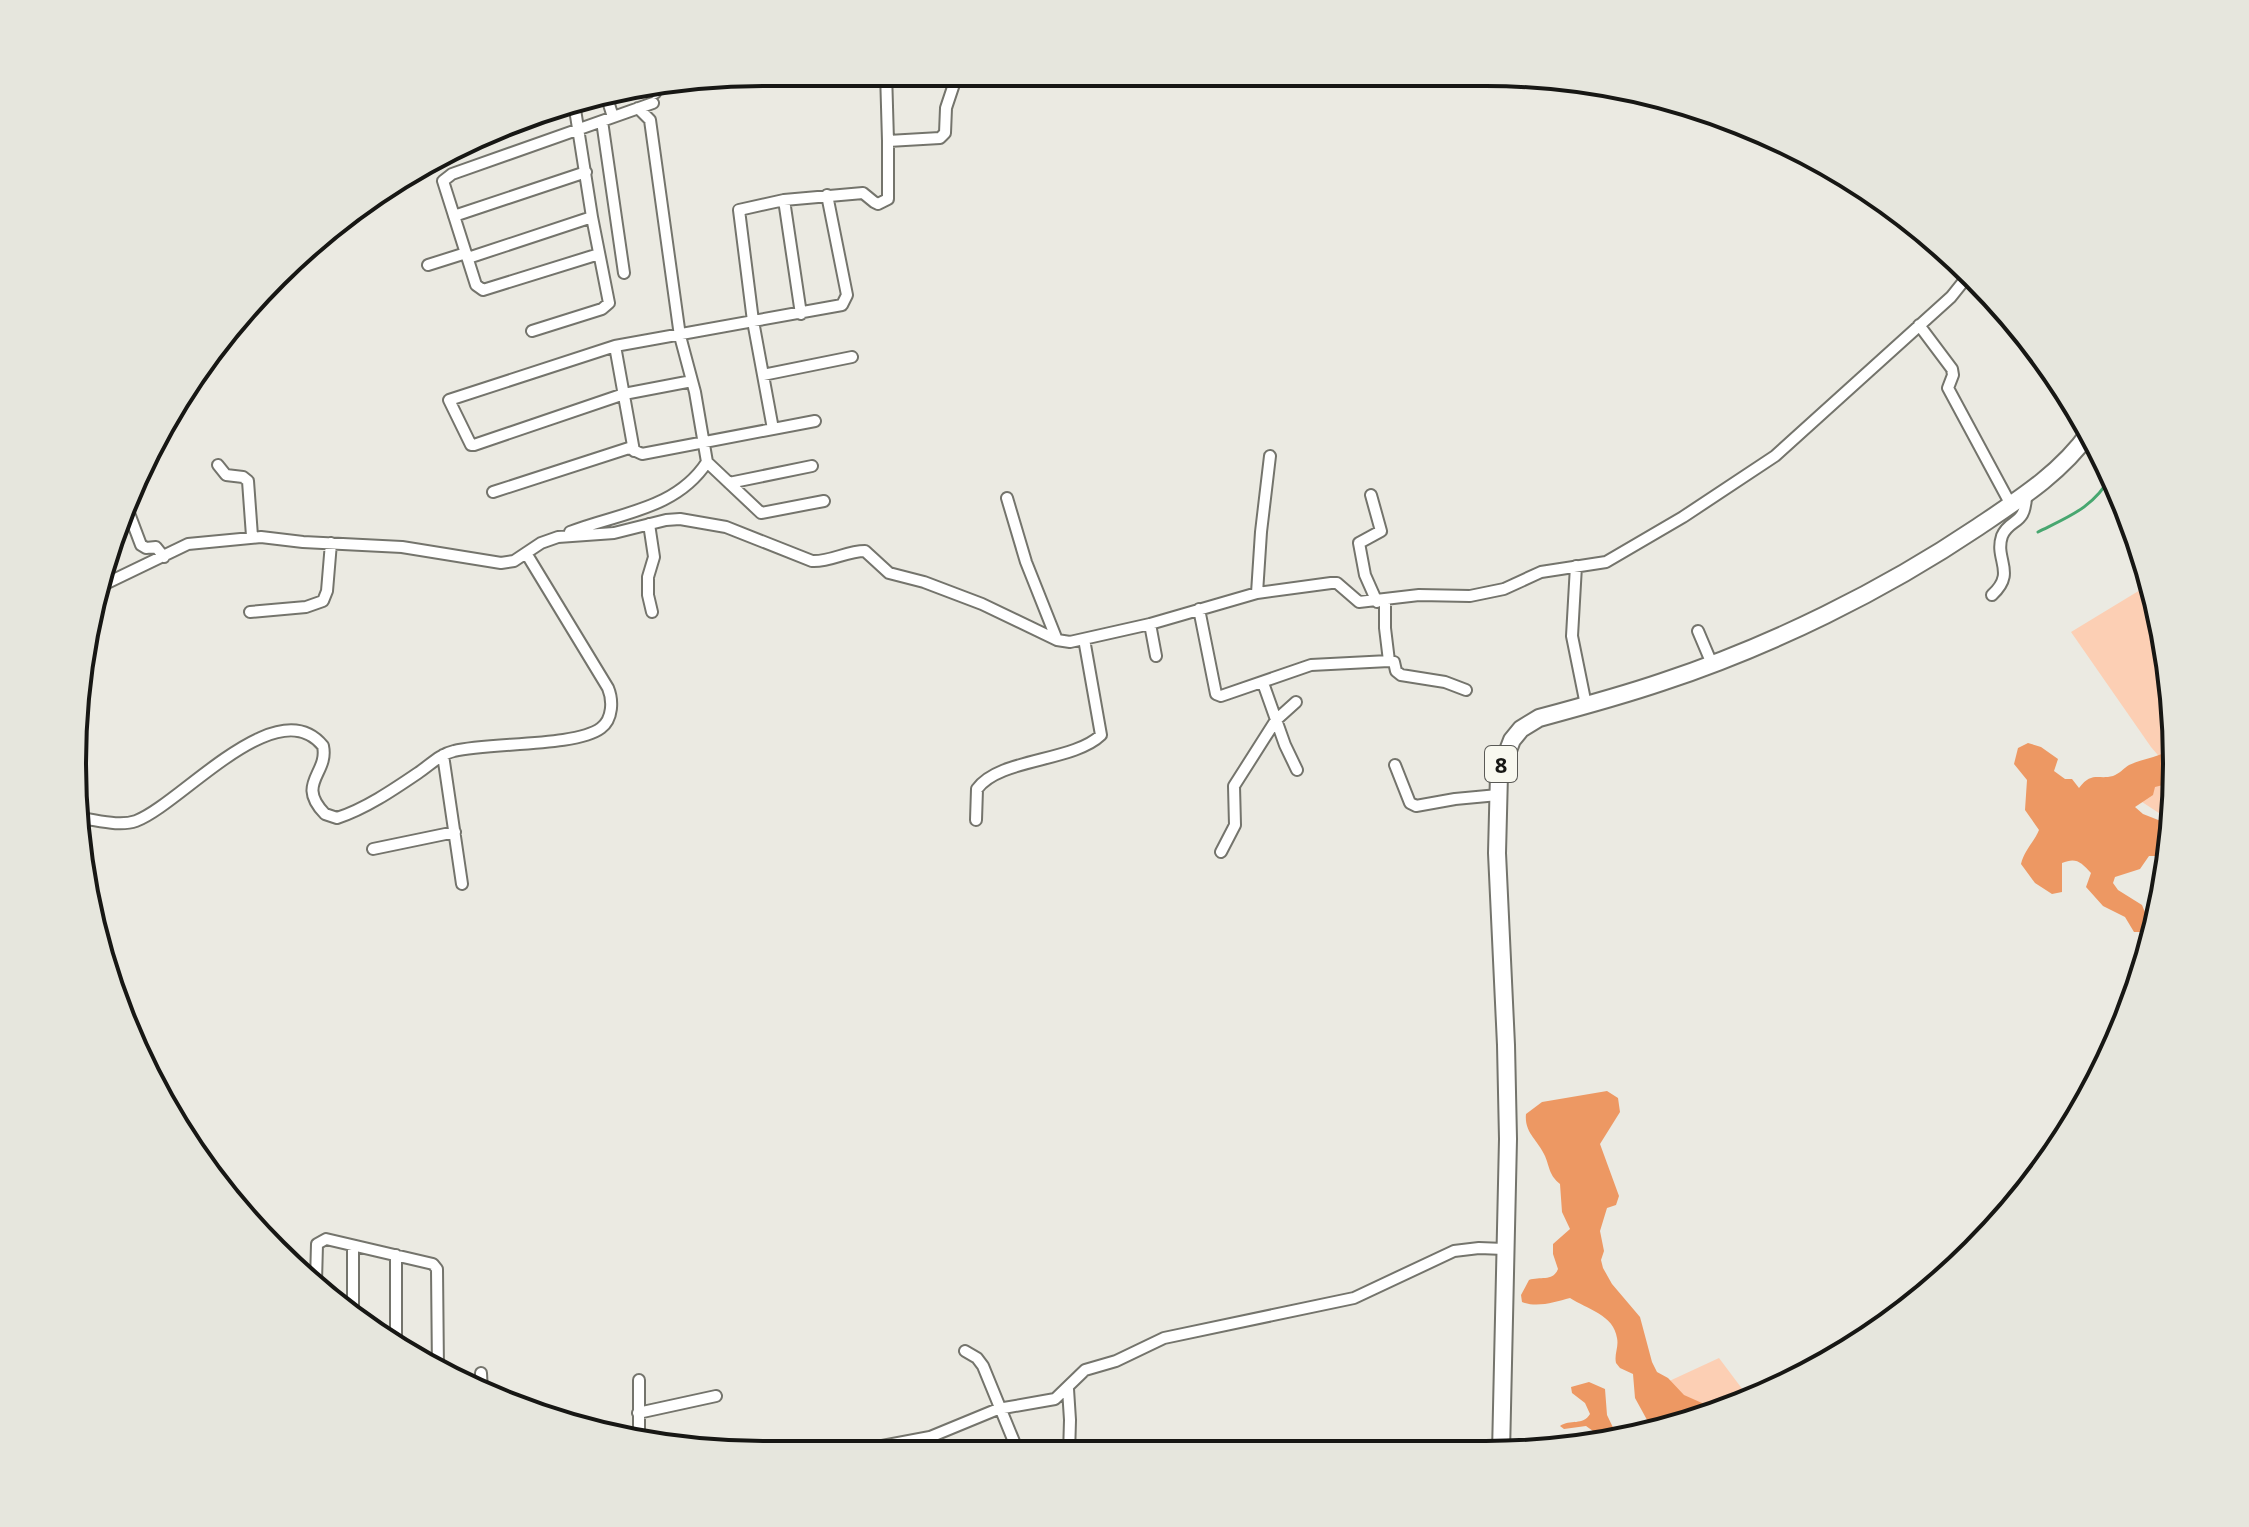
<svg xmlns="http://www.w3.org/2000/svg" width="2249" height="1527" font-family="'Open Sans',sans-serif">
<style>
.green{fill:#fccfb4}
.forest{fill:#ed9863}
.lines{fill:none;stroke-linecap:round;stroke-linejoin:round}
.stream{stroke:#48a770;stroke-width:3}
.minor-casing{stroke:#74746c;stroke-width:14}
.trunk-casing{stroke:#74746c;stroke-width:20}
.minor{stroke:#fff;stroke-width:10}
.trunk{stroke:#fff;stroke-width:16}
.labels{text-anchor:middle;dominant-baseline:central;stroke-width:6;stroke-linejoin:round;paint-order:stroke}
.shield{fill:#f8f8ef;stroke:#5a5a56;stroke-width:2}
.shield-label{font-size:22px;font-weight:bold;fill:#171714}
.rim{fill:none;stroke:#171714;stroke-width:4}
</style>
<rect width="100%" height="100%" fill="#ebeae2"/>
<path class="green" d="M2150,584L2164,628L2177,763L2171,821L2133,796L2175,775L2151,747L2071,632Z
M1719,1358L1752,1402L1679,1424L1665,1383Z"/>
<path class="forest" d="M2028,743L2041,747L2058,759L2054,771L2065,779H2072L2079,788C2092,771 2098,780 2113,776C2119,774 2124,768 2129,765C2142,759 2154,758 2166,752L2177,760L2175,782L2155,787L2153,795L2135,807L2143,814L2171,825L2167,861L2162,862L2155,856H2149L2140,869L2115,877L2113,883L2118,890L2142,905L2149,922L2146,932H2134L2125,917L2103,906L2086,887L2091,873C2081,862 2076,857 2062,863V892L2052,894L2035,883L2021,864C2024,851 2034,842 2039,830L2025,810L2027,780L2014,764L2018,748Z
M1607,1091L1618,1098L1620,1112L1600,1144L1619,1196L1616,1205L1607,1208L1600,1231L1604,1251L1601,1260L1603,1268L1612,1284L1640,1317L1652,1362L1657,1372L1668,1378L1684,1395L1720,1411L1651,1432L1652,1429L1635,1398L1633,1374L1620,1368L1616,1363C1614,1354 1619,1347 1617,1338C1614,1315 1587,1309 1570,1298C1555,1302 1537,1308 1522,1302L1521,1295L1529,1280C1540,1276 1553,1282 1558,1269L1553,1254V1244L1570,1229L1562,1212L1560,1184C1549,1175 1550,1168 1545,1156C1538,1140 1524,1133 1526,1114L1542,1102Z
M1589,1382L1605,1389L1607,1415L1619,1440H1625L1591,1445L1596,1439L1593,1431L1586,1426L1564,1429L1560,1426C1570,1419 1583,1426 1590,1414L1585,1403L1572,1393L1571,1387Z"/>
<g class="lines">
<path class="stream" d="M2038,532C2070,516 2093,508 2112,475"/>
<defs>
<path id="minor" d="M886,72L888,141
M654,90L655,93
M607,98L613,117
M602,121L624,273
M784,200L801,314
M454,216L586,172
M599,254L483,290L476,285L443,181L452,174L653,103
M468,258L592,217
M428,265L466,253
M1919,325L1952,369L1953,375L1948,388L2011,505
M532,331L602,309L609,303L592,217L574,103
M615,346L634,451
M763,375L852,357
M692,381L624,394L474,445H471L449,400L615,346L842,305L847,295L827,195
M773,429L753,321L739,210L784,200L863,193L874,202L878,204L888,199V141L940,138L945,133L946,108L958,72
M707,462L761,513L824,501
M218,465L226,475L243,477L248,481L252,536
M729,483L812,466
M493,492L629,448L642,454L815,421
M1371,495L1381,531L1359,543L1365,575L1377,602
M1007,498L1026,562L1057,640
M124,500L141,545L146,548L156,547L164,557
M649,524L654,557L648,577V595L652,612
M570,532C618,513 676,510 707,462L695,392L680,336L650,120L638,108
M1576,566L1572,636L1586,705
M105,584L188,544L261,537L303,542L402,547L501,563L514,561L541,543L558,537L614,533L666,520L680,519L726,527L812,561C831,562 846,551 865,551L889,573L924,582L982,604L1057,640L1070,642L1150,624L1257,593L1331,583H1337L1359,602L1419,595L1470,596L1504,589L1541,572L1606,562L1683,517L1775,456L1951,297L1971,272
M1257,593L1261,532L1270,456
M1992,595C2017,572 1994,560 2002,536C2010,517 2026,527 2026,494
M1385,600V628L1389,661
M1199,609L1216,694L1221,696L1311,665L1389,661L1394,662L1396,671L1401,675L1445,682L1466,690
M250,612L306,607L323,601L327,591L331,543
M1150,624L1156,656
M1698,631L1712,664
M1263,683L1285,745L1297,770
M443,755L462,884
M1395,765L1410,803L1416,806L1455,799L1498,795
M80,818C97,820 119,827 136,821C181,804 277,689 323,746C329,774 295,783 325,814L337,818C365,809 393,790 418,773C430,765 440,754 454,751C489,742 576,747 601,728C613,719 613,700 608,688L526,553
M976,820L977,789C999,758 1073,762 1101,735L1084,639
M373,849L455,832
M1221,852L1235,825L1234,786L1276,720L1296,702
M353,1246V1309
M396,1255V1340
M316,1282L317,1244L326,1239L433,1264L437,1269L438,1370
M965,1351L977,1358L983,1366L1017,1449
M481,1373L482,1392
M1068,1389L1070,1420L1069,1455
M638,1413L716,1396
M639,1443V1380
M844,1451L871,1453
M871,1455L877,1447L930,1437L998,1409L1055,1399L1085,1370L1116,1361L1164,1338L1354,1298L1454,1251L1479,1248L1504,1249"/>
<path id="trunk" d="M1501,1453L1508,1139L1506,1045L1497,853L1499,774L1512,740L1521,729L1539,718C1580,707 1621,696 1662,682C1771,646 1883,591 1978,527C2018,500 2061,473 2089,433"/>
</defs>
<use href="#minor" class="minor-casing"/>
<use href="#trunk" class="trunk-casing"/>
<use href="#minor" class="minor"/>
<use href="#trunk" class="trunk"/>
</g>
<g class="labels">
<rect class="shield" x="1485" y="746" width="32" height="36" rx="6"/>
<g class="shield-label">
<text x="1501" y="764">8</text>
</g>
</g>
<path d="M0 0H2249V1527H0ZM763 86H1486A677 677 0 0 1 2163 763V764A677 677 0 0 1 1486 1441H763A677 677 0 0 1 86 764V763A677 677 0 0 1 763 86Z" fill="#e6e6dd" fill-rule="evenodd"/>
<path class="rim" d="M763 86H1486A677 677 0 0 1 2163 763V764A677 677 0 0 1 1486 1441H763A677 677 0 0 1 86 764V763A677 677 0 0 1 763 86Z"/>
</svg>
